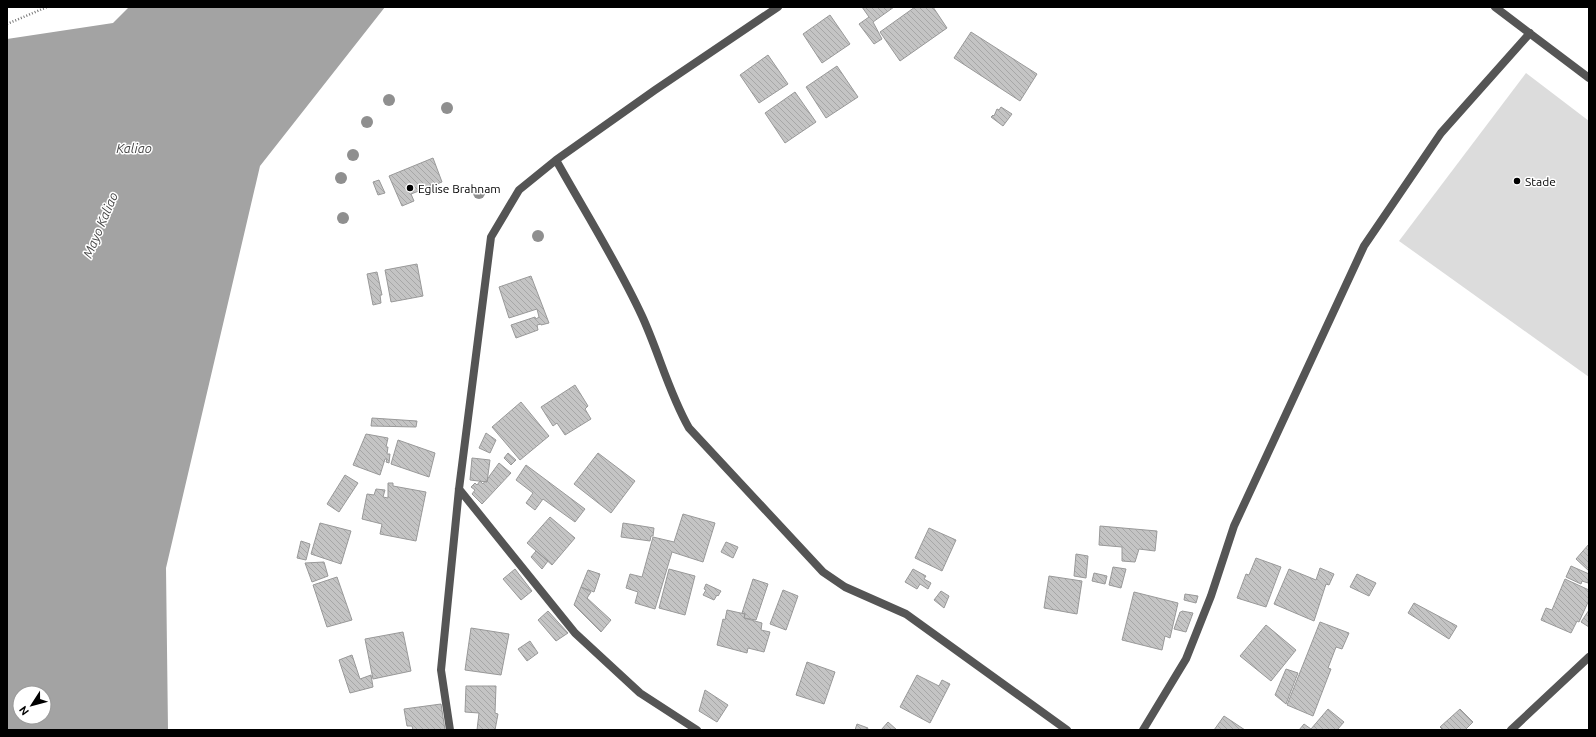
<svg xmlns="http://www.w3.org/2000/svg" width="1596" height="737" font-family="Ubuntu,sans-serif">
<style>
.garden{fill:#dcdcdc}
.water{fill:#a3a3a3;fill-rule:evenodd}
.building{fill:url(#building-back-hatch);stroke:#999}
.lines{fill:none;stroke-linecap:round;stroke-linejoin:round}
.path{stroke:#777;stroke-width:2.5;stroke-dasharray:1 2;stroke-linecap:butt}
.minor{stroke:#555;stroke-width:8}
.tree{fill:#8f8f8f}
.poi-dot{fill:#000;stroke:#fff;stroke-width:1.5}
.labels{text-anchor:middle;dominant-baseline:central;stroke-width:3;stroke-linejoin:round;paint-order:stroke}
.poi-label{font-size:12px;fill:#000;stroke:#fff;text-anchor:start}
.water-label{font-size:13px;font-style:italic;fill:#444;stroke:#fff}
</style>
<defs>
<pattern id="building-back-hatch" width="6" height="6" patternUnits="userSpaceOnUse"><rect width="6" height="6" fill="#c4c4c4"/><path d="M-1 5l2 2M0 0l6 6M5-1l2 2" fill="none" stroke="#a7a7a7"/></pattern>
</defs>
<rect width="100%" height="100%" fill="#fff"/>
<path class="garden" d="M1526,73L1589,121V377L1399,241Z"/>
<path class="water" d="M129,7H385L260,166L166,568L168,730H7V39L113,23ZM20,693H44V717H20Z"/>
<path class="building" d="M862,7H894L873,22L882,39L874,44L859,24L869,17Z
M915,7H933L947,28L900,61L880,32Z
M830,15L850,44L822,63L803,34Z
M971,32L1037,74L1020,101L954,58Z
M768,55L788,84L759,103L740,75Z
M837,66L858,97L826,118L806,87Z
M795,92L816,122L785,143L765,113Z
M1001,107L1012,114L1003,126L991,117L993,115L994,116L997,109L999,110Z
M433,158L442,182L411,194L414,201L402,206L389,176Z
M379,180L385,193L378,195L373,182Z
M417,264L423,296L391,302L385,270Z
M377,272L382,295H380L381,303L373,305L367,274Z
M531,276L549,323L541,325V324L537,325L538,330L516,338L511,325L535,317L536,319L539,317L537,309L509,318L499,287Z
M575,385L588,406L585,409L591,419L565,435L557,423L553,426L541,407Z
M521,402L549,436L520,460L492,427Z
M372,418L417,421L416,427L371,426Z
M486,433L496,440L490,453L479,448Z
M366,434L388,438L386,447H388L387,454H390L389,463L386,462L387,459H385L380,475L353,465Z
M398,440L435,453L429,477L391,464Z
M508,453L516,460L511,465L504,458Z
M598,453L635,481L611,513L574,484Z
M472,458L490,460L487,482L470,480Z
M499,463L511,473L482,504L472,494L475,490L471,487L475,483L477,485L480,481L483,484L485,481L487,482L488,478Z
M526,465L585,509L575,522L543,499L535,510L526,503L533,493L516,480Z
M345,475L358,483L339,512L327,504Z
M388,483H393V486L426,492L416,541L380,534L382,524L362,519L367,494L374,495L376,489L385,490L383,497L388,498Z
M683,514L715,523L703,562L672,552L655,609L635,603L638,592L626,588L630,574L642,577L653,537L674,542Z
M550,517L575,538L552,565L527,543Z
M320,523L351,531L341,564L311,554Z
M623,523L654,528L653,536H651L650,541L621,537Z
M1100,526L1157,531L1155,551L1139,549L1135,562L1122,561V547L1099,545Z
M929,528L956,540L942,571L915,558Z
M301,541L310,544L306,560L297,558Z
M726,542L738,547L733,558L721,552Z
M1589,544V571L1576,559Z
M536,551L548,561L542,569L531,557Z
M1076,554L1088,556L1086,578L1074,576Z
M1256,558L1281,567L1266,607L1237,598L1246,574L1249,575Z
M324,562L328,576L312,582L305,563Z
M1571,566L1589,574L1588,583L1582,581L1581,584L1566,577Z
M1113,567L1126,569L1121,588L1109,585Z
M1320,568L1334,574L1329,585L1326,584L1314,621L1274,604L1289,569L1316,580Z
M515,569L532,591L521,600L503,579Z
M669,569L695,576L685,615L659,608Z
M913,569L926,576L924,579L931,583L928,589L920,584L917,589L905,582Z
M588,570L600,574L594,592L581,587Z
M1094,573L1107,576L1105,584L1092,581Z
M1357,574L1376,583L1369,596L1350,587Z
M1049,576L1082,581L1077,614L1044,608Z
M337,577L352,620L327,627L313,585Z
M753,579L768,584L756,620L744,618L745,614L742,613Z
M1565,579L1589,590V600L1579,622L1577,621L1571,633L1541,620L1546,608L1552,610Z
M706,584L721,591L718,596L717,595L714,600L703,595L706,590L704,589Z
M581,587L591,592L587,598L611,620L601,632L574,605Z
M783,590L798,596L786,630L770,624Z
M941,591L949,596L944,608L934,600Z
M1134,592L1178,603L1170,638L1165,636L1162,650L1122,640Z
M1185,594L1198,596L1196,603L1184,600Z
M1414,603L1457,626L1449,639L1408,613Z
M727,610L745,614L744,618L762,623L761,630L770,632L764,652L748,648L747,653L717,645L723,619L725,620Z
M1589,610V627L1581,622Z
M548,611L568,633L556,641L538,620Z
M1182,611L1193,613L1186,632L1174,629L1180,612H1181Z
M1320,622L1349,633L1342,649L1336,647L1328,668L1331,669L1313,716L1287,705Z
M1266,625L1296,650L1271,681L1240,656Z
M471,628L509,634L501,675L465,670Z
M403,632L411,671L373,679L365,639Z
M530,641L538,653L527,661L518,649Z
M352,655L360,679L371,675L373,687L350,693L339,660Z
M807,662L835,672L824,704L796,695Z
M1286,669L1298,673L1286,704L1275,695Z
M917,675L939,686L942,680L950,684L930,723L900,707Z
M466,686H496L495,713L498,714L495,730H477L479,713L465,712Z
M705,690L728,705L717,722L699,711Z
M441,704L445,730H413L412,726H407L404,709Z
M1328,709L1344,722L1337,730H1299L1304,724L1311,729Z
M1460,709L1473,722L1465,730H1443L1440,727Z
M1224,716L1245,730H1214Z
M888,722L897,730H881Z
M857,724L868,728L867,730H855Z"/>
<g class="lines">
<path class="path" d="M7,24L47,7"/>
<path class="minor" d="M1495,7L1589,78
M556,160C585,212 617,262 642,316C659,353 669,393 689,428L823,572L845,587L906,614L1067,730
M459,489L575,633L640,693L697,730
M450,730L441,670L459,489L491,237L519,190L556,160L655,90L778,7
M1143,730L1186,659L1211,596L1234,526L1364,246L1441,133L1530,33
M1511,730L1589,657"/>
</g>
<g class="tree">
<circle cx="389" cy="100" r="6"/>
<circle cx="447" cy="108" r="6"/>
<circle cx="367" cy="122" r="6"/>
<circle cx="353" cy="155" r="6"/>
<circle cx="341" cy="178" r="6"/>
<circle cx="479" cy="193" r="6"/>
<circle cx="343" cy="218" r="6"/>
<circle cx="538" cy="236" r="6"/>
</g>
<g class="poi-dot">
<circle cx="1517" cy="181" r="4"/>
<circle cx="410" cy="188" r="4"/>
</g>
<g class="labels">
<g class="poi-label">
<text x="1525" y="181">Stade</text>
<text x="418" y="188">Eglise Brahnam</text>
</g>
<g class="water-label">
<text x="134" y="148">Kaliao</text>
<text transform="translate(100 225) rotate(-67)">Mayo Kaliao</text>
</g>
</g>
<rect width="1596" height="737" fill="none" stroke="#000000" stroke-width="16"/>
<g transform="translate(32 705) rotate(234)"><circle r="19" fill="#ffffff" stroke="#999999"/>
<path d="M0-3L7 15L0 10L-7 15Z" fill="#000000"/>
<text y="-6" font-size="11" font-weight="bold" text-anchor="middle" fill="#000000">N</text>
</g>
</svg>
